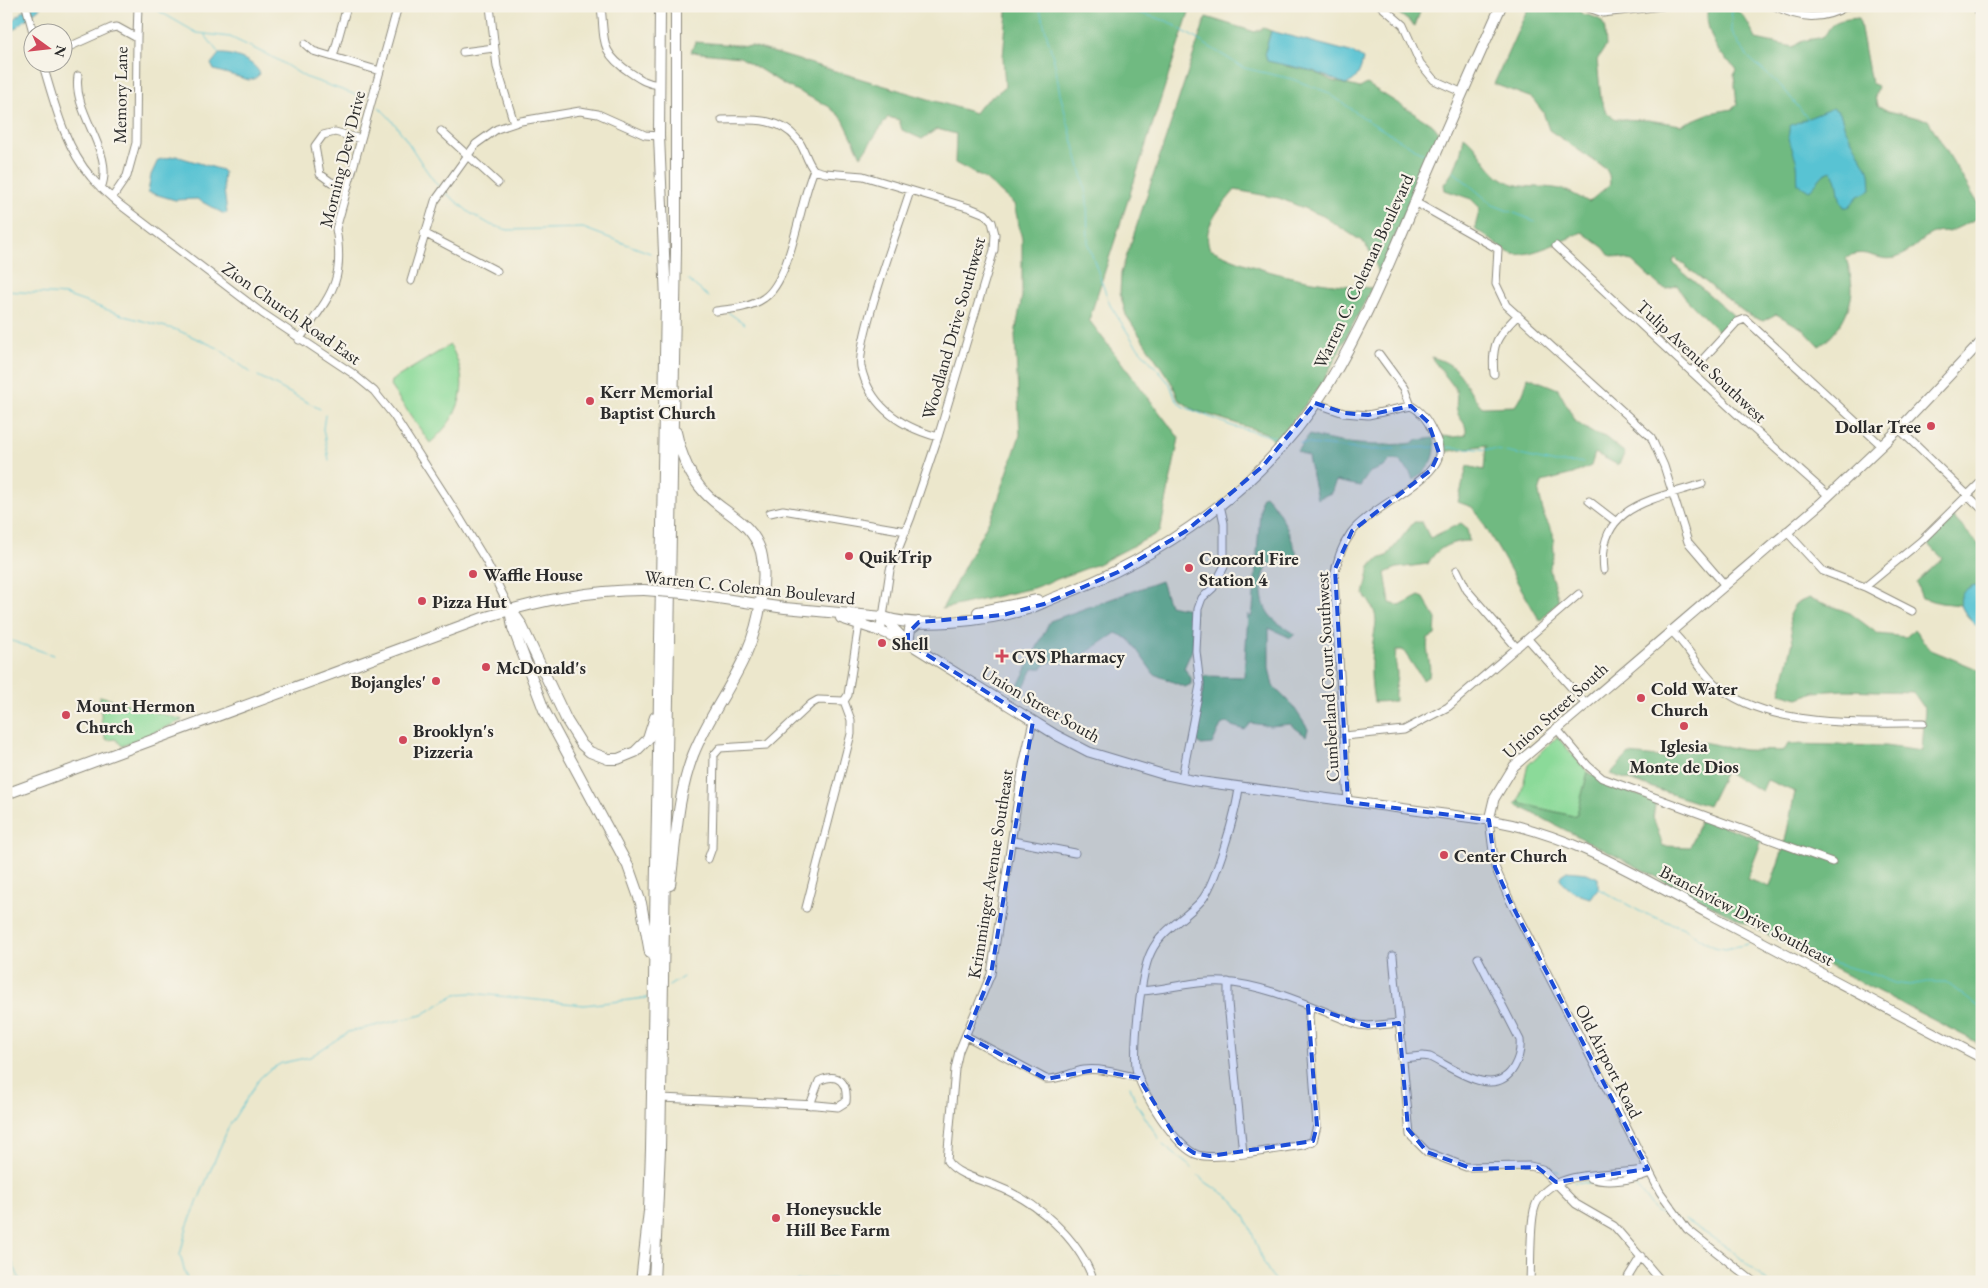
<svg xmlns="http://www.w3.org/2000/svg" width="1988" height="1288" font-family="'EB Garamond',serif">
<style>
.green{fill:#8bda99;stroke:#5b8262}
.forest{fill:#70ba81;stroke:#4e7256}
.water{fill:#58c3d3;stroke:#42777f}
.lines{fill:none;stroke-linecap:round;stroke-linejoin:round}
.stream{stroke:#58c3d3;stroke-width:1}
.minor-casing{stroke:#8c897c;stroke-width:9}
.major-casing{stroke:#8c897c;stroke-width:11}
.highway-casing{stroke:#8c897c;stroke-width:12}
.minor{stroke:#fff;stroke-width:7}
.major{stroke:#fff;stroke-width:9}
.highway{stroke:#fff;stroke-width:10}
.highway-bridge-casing{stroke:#8c897c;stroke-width:12;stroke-linecap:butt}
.highway-bridge{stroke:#fff;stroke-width:10}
.marked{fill:#1d4ed8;fill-opacity:0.2;stroke:#1d4ed8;stroke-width:4;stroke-dasharray:10 6;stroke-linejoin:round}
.poi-dot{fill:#d1495b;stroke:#f7f3e8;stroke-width:2}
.labels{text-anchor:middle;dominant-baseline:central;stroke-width:4.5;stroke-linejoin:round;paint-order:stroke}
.street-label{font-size:18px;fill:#2b2b2b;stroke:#f7f3e8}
.poi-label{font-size:18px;font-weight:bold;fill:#2b2b2b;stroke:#f7f3e8;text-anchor:start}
</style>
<rect width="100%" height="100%" fill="#f7f3e8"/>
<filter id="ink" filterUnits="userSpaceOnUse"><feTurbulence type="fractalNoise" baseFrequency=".02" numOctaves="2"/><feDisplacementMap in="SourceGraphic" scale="10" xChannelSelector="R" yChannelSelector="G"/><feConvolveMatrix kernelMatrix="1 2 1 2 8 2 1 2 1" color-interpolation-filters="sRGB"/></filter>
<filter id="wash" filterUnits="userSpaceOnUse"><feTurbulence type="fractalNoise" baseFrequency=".0096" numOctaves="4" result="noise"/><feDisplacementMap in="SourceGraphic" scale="20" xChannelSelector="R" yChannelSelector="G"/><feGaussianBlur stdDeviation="1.12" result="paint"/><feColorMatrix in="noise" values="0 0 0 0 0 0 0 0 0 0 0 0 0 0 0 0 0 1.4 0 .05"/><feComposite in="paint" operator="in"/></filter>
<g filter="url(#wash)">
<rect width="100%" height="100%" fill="#ece7cc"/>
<path class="green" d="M450,345C472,383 462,415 430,443L390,386L391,381Z
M100,696L183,720L122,746L116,739L107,740L102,730Z
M1557,737L1588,772L1577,814L1573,816L1522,804L1519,801L1528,765Z"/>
<path class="forest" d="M1005,6H1191L1089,320L1179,438L1160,532L1098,564L1033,588L942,609L995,509L1020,435L1015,335L1022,296V239L1014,204L985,179L955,163L956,134L937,129L922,139L902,130L899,120L888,117L861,156L843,119L828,106L785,85L740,57L691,52L695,42L752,46L975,113L981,105L1005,87L1003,57L1007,12Z
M1389,6H1422L1415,26Z
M1529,6H1576L1582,14C1607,19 1604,22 1606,46L1597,60L1601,99L1606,112L1616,119L1648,120L1681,125L1710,113L1732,109L1737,105L1734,75L1737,70C1734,64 1727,62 1723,56C1713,45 1704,22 1708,7C1738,2 1744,14 1756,39L1793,47C1806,37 1809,41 1822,37C1828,34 1827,29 1832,25C1838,19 1850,19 1859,18L1871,83L1878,86L1875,97L1877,105L1888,111L1928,120L1982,210V216L1949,232C1926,226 1916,253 1895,258C1876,262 1868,247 1846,257C1848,267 1852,279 1852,289C1852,309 1836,337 1819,346L1803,329L1776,314L1763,321L1748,315L1675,258L1673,262L1677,267L1733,315C1733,324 1727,330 1719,332L1685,298L1677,285L1667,289L1661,287L1632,261L1609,255L1604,248L1582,232C1567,239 1528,258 1513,254C1502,251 1490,237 1477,231L1475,227L1480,208L1471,199L1445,190L1444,184C1456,170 1461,155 1464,136C1481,148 1486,170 1506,181C1523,190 1543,185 1560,189C1570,191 1580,198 1589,202L1610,184L1609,175L1606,169L1549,130L1543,112L1532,98L1494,84Z
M1206,17L1255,32L1264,28L1271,31L1265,52L1286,66L1313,71L1332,81L1360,88L1367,84L1434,126L1440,134L1379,273L1371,253L1363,242L1323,216L1279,198L1235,190C1222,206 1200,227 1210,249C1265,275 1312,283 1372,288L1323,382L1275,444L1266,433L1194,410L1178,399L1173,385L1126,315L1120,293L1121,273Z
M1431,357C1464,365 1462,384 1482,407L1515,406L1523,394L1528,377L1558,389L1576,422L1591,432L1605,437L1625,453L1618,465L1595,453L1591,466L1573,474L1542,482L1539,493L1544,516L1553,533L1554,555L1549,568L1559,601L1540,621L1479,516L1472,507L1458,502L1467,466L1484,470L1486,445L1445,452L1441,436L1455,437L1466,435C1467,421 1460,422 1457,411C1455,405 1458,397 1456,391C1455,386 1436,365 1431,357Z
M1309,435C1343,445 1378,447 1414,443L1418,440L1434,438C1438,457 1430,468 1414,480L1409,471L1398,460H1391L1384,467L1370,472L1360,486L1336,481L1331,493L1317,499L1308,457L1297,451Z
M1265,495C1282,512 1291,536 1298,558L1289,564H1269C1260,578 1259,600 1269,614C1274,622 1287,628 1295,634L1291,638L1269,628V668L1273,686L1293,706L1308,729L1306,736L1290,724L1270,726L1251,723L1245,730L1232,726L1227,722L1221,725L1212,744L1201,745L1194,737L1204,684L1203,676L1244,677L1248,614L1251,618L1253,609L1261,498Z
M1953,517L1982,548V632L1968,618L1961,605L1941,603L1922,598L1916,583L1943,558L1927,544Z
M1414,522H1422L1430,538L1461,523L1467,528L1469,541C1451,541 1436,548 1428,564L1397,568L1385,573L1390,603L1400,606L1419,596L1424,598L1436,619L1435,635L1428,639C1425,652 1432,663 1429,676L1423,680L1403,650H1396C1394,662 1397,666 1397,675C1396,684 1394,692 1395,701L1374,702C1371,684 1370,668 1372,650C1374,625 1383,618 1364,595L1370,567L1376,560L1387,556Z
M1161,581L1169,605L1194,610L1193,648L1184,668L1191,678V684L1185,687L1154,674L1129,639L1116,633L1071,663L1048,662L1042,668L1033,669L1018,698L1014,694L1050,621Z
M1809,598L1850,613L1878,634L1906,637L1914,630L1931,650L1982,671V1045L1515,804L1519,801L1522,804L1573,816L1577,814L1588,772L1616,788L1656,801L1653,817L1663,846L1690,847L1701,818L1762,840L1747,879L1770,887L1784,846L1795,792L1767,780L1762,791L1725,772L1708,806L1610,774L1629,754L1668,758L1676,745L1692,740L1744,750L1784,751L1788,744L1885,746L1922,751L1925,709L1913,692L1844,690L1815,692L1798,698L1780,693L1793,642L1789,615L1795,604Z"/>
<path class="water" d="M30,6H42L6,36V25Z
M1271,31L1354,53L1363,59C1361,69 1357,83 1345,84L1313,71L1267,61L1265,52Z
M219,54C232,53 255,61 260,74L254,79L249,80L214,70L211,64Z
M1833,108L1840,113L1845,128L1870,173L1871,190L1858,196L1849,207H1844C1836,196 1841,181 1831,171L1824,174L1809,191L1798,184C1797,177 1798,171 1797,164C1795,152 1784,137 1791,125Z
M176,156L222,170L224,172L223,182L227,213L224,214L197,199L175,200L148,192L151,175L158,160Z
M1974,585L1982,587V632C1968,618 1946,597 1974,585Z
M1567,871L1587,873L1598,878V888L1591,898C1580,896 1565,889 1560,878L1561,875Z"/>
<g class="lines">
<path class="stream" d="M150,6L197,33L230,37L278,60L305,77L365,98
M1039,6L1055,65L1060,94L1082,175L1087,200L1088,244L1110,305L1135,344L1170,384L1175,398L1182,406L1232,426L1278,438
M1116,6L1167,21L1244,68L1292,79L1327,92L1370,122L1427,156
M1732,6L1731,30L1739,44L1749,58L1783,88L1808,119
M205,35L220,55
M379,107C405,131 416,159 438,186
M1453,171L1493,205L1535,221
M446,193L470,213L491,225L508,230L583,228L650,253
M688,280L709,297
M6,291L65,295L128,317L177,330L218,348L250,372
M729,313L745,324
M258,376L320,409
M325,415L323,429L329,460
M1300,443L1367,450L1435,447
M1443,447L1497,450L1556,463L1583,462
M6,639L53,655
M1597,888L1641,912L1684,928L1713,947L1725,949L1748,944
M1778,940L1839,965L1867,972L1894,983L1909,985L1927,982H1946L1982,1010
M669,986L683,977
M1130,1086L1136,1103L1159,1139
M1163,1145L1192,1168
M1511,1156L1516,1163L1531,1160L1559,1172
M1198,1175C1210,1189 1229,1192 1240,1209C1256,1231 1257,1262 1277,1282
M1574,1182L1620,1185L1634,1183L1656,1212L1672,1217
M1685,1220L1730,1249L1768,1282
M6,1249L21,1282
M188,1282L180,1255L187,1227L229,1126L260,1078L269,1070L282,1063L310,1057L348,1032L422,1015L456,994L471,993L584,1005L647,998
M763,1282L832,1279L864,1282"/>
</g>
</g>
<g filter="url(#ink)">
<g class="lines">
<defs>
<path id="minor" d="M26,6L33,32
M490,6L497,67L514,123
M601,6C605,41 599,52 631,73C640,79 647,84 659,85
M1381,6L1403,25L1420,63L1434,80L1463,93
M1583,6L1603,13L1662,6
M1775,6C1801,19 1821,21 1847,6
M1976,6L1982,18
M137,38L138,6
M305,44L313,51L380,71
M62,50L111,28L117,27L137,38L136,143L127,176L112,198
M463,52L494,48
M333,57L347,6
M42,62C54,101 64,146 91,177C99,187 110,196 119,204L262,313L352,373L374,391L394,416L461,520L486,561L510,609
M78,76C72,113 116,153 101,188
M722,120C748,120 779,116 797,139C805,148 806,161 814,170L825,173L863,176L970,208L985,214L992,222L995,234L994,250L938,437L911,517L890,570L883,617
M441,131L498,183
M348,186L331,182L320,174L315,146L323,135L335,132L361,139
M910,191C900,224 856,340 861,367C870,407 901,427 938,437
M1415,202L1498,249L1496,284L1506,305L1651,437L1664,466L1688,542L1724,584
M424,233L497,271
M1556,246L1739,416L1829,496
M411,281L435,201L476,144L497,129L521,121L580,111L598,114L645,135L659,136
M716,311C732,309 750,308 764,298C792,279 799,202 814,170
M299,340C328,297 346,284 336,229L398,6
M1379,354L1404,388L1411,406
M1692,371L1737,322L1745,319L1882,446
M1494,374C1491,344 1497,336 1518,315
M1315,403L1344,413L1368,415L1411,406C1422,411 1428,421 1433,432C1437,439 1440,446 1439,454C1436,481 1369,508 1351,533C1341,547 1336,562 1334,579L1348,802
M1899,429L1982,509
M1589,501L1615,521
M770,513L783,510L906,531
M1786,531L1823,571L1865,587L1912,611
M1457,570L1467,590L1517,648
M1604,570C1596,505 1656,499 1702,484
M1865,587L1921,541L1982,481
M1670,630C1687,644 1697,667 1714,683C1763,728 1860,723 1923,723
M1528,639L1585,703
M1033,721L1023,765L991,974L959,1051L955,1069L947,1161C957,1175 978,1179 994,1185C1037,1201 1079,1238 1094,1282
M1556,728L1588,766L1602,778L1832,862
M1344,736L1404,730L1448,707L1579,594
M1182,778L1200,685L1196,651L1198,609L1202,598L1213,588L1224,567V523L1220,505
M1239,787C1237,809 1215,886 1201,901C1185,919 1162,929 1151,952C1140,974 1134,1043 1136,1068C1139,1090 1177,1149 1198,1155C1218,1161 1280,1148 1303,1145L1313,1141L1317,1126L1309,1017L1310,1007
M1489,820L1495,867L1510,901L1660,1192L1687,1229L1754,1282
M1013,841L1075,853
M708,859L712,848L714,755L720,748L767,745L811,704L818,700L844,701L848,695L859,624
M806,908L851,734V720L844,701
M1393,956L1410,1135L1427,1152L1466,1167L1530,1166L1542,1169L1576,1204L1614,1226L1621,1234L1662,1282
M1228,982V1003L1243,1153
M1142,991C1169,989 1196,980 1223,982C1270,985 1315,1009 1359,1025L1368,1026L1399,1023
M966,1036L1046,1079C1060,1080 1071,1072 1084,1070C1102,1068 1121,1074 1139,1078
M1402,1058L1423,1056L1430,1057C1453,1068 1495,1101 1514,1067C1519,1058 1521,1050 1520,1040L1478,958
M661,1098L817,1105L838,1107L846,1102C848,1082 838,1072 819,1081L810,1105
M1590,1178C1608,1184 1632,1180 1650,1173
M1530,1282C1531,1260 1530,1237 1533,1216C1539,1165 1610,1178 1648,1169
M1625,1282L1641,1256"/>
<path id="major" d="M883,617L880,631L908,643L1056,735L1089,752L1162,774L1196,781L1489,820C1570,833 1639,877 1711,915C1801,962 1891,1011 1982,1058
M883,617L908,643
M1489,820L1494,799L1514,766L1820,504L1899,429L1982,341"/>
<path id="highway" d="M684,593L785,608L883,617C917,629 989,620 1024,610C1035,607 1044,602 1054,598C1163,557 1264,487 1327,386C1362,329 1389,264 1415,202C1443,136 1472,71 1501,6
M510,609L513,628L544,710L628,866L641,903L650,953
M511,610L521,624L567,721L582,745L590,752L608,759H618L635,752L648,739L655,717
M978,612L1037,600
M841,618L880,631
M908,643L910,629L919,622
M6,794L483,618C537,601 588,590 644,590
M670,885C676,841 677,797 693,755C716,698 752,666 761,601C764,584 765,568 761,552C752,521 724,514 705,493C689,476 681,455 676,432
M641,1282L649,1211L651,1149L666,300L659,136L660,6
M654,1282L660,1149L676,250V6"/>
</defs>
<use href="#minor" class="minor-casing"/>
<use href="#major" class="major-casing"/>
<use href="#highway" class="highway-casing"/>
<use href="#minor" class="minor"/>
<use href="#major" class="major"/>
<use href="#highway" class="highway"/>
<defs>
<path id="highway-bridge" d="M644,590L684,593"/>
</defs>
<use href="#highway-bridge" class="highway-bridge-casing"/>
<use href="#highway-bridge" class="highway-bridge"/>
</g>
</g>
<path class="marked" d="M1315,403L1344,413L1368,415L1411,406L1428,422L1439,453L1431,470L1352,531L1335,569L1348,802L1489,820L1495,867L1510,901L1648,1169L1556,1182L1537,1167L1473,1169L1427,1152L1408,1129L1399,1023L1368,1026L1308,1006L1317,1126L1313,1141L1210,1156L1194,1153L1179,1143L1139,1078L1095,1070L1046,1079L966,1036L991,974L1033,721L908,643V633L919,622L1003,615L1044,604L1118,572L1186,531L1263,466Z"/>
<g class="poi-dot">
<circle cx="590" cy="401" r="5"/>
<circle cx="1931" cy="426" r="5"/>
<circle cx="849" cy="556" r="5"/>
<circle cx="1189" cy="568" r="5"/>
<circle cx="473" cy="574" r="5"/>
<circle cx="422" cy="601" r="5"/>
<circle cx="882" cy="643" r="5"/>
<path d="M999.5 648.5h5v5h5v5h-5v5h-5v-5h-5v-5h5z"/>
<circle cx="486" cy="667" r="5"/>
<circle cx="436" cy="681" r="5"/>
<circle cx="1641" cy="698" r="5"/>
<circle cx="66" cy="715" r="5"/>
<circle cx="1684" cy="726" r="5"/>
<circle cx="403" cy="740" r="5"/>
<circle cx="1444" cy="855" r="5"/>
<circle cx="776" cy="1218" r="5"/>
</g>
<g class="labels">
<g class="street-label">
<text transform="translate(120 95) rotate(-89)">Memory Lane</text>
<text transform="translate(342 159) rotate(-76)">Morning Dew Drive</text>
<text transform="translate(1363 271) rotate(-65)">Warren C. Coleman Boulevard</text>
<text transform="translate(292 313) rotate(35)">Zion Church Road East</text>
<text transform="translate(953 328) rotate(-74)">Woodland Drive Southwest</text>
<text transform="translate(1702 361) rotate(43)">Tulip Avenue Southwest</text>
<text transform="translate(750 587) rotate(6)">Warren C. Coleman Boulevard</text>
<text transform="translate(1327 677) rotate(-93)">Cumberland Court Southwest</text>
<text transform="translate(1041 704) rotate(30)">Union Street South</text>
<text transform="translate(1555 710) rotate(-42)">Union Street South</text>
<text transform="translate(990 874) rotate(-81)">Krimminger Avenue Southeast</text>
<text transform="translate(1747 915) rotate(28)">Branchview Drive Southeast</text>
<text transform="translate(1609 1061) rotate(63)">Old Airport Road</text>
</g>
<g class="poi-label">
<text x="600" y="391">Kerr Memorial<tspan x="600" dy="21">Baptist Church</tspan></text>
<text x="1921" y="426" text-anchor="end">Dollar Tree</text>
<text x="859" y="556">QuikTrip</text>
<text x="1199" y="558">Concord Fire<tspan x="1199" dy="21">Station 4</tspan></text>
<text x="483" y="574">Waffle House</text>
<text x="432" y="601">Pizza Hut</text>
<text x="892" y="643">Shell</text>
<text x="1012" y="656">CVS Pharmacy</text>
<text x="496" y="667">McDonald's</text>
<text x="426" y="681" text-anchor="end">Bojangles'</text>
<text x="1651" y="688">Cold Water<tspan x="1651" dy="21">Church</tspan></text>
<text x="76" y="705">Mount Hermon<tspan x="76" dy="21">Church</tspan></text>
<text x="413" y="730">Brooklyn's<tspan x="413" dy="21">Pizzeria</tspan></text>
<text x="1684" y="745" text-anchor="middle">Iglesia<tspan x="1684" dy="21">Monte de Dios</tspan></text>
<text x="1454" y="855">Center Church</text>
<text x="786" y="1208">Honeysuckle<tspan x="786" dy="21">Hill Bee Farm</tspan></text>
</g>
</g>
<rect width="1988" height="1288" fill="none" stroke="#f7f3e8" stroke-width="25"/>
<g transform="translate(48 48) rotate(105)"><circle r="24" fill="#f7f3e8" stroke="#a5a39c"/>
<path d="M0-4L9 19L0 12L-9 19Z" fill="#d1495b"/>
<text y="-8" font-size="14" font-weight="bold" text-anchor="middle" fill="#2b2b2b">N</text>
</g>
</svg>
